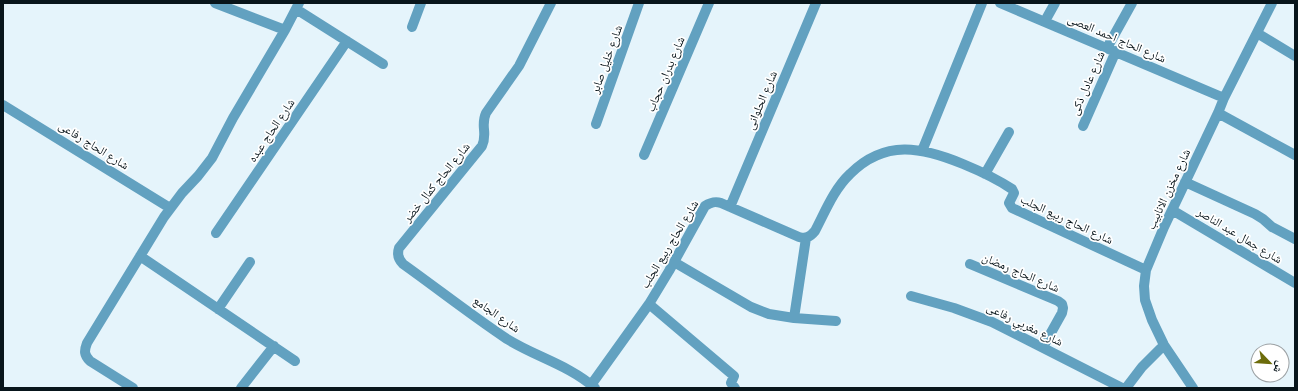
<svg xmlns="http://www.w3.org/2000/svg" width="1298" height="391" font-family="Mulish,'Noto Naskh Arabic',sans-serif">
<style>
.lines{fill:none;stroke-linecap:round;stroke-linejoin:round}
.minor{stroke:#62a1c0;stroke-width:10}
.labels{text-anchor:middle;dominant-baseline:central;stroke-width:3.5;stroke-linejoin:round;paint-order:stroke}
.street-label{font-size:12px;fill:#08151b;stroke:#fff}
</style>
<rect width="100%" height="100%" fill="#e5f4fb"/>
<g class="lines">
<path class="minor" d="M215,3L285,30
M551,3L519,66L486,113C480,126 488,133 482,146L399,248C397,254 398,259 403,264C438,289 471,315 507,339C536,357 569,365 595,388
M1000,3L1224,98
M296,9L383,64
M1045,21L1055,3
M412,27L421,3
M1257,33L1295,56
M1107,48L1132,3
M3,105L170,208
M1218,113L1295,155
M596,124L639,3
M1083,126L1116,51
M922,151L982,3
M644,155L709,3
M985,174L1009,132
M1185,182L1255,214L1263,219L1272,227L1295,239
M730,207L816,3
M1172,210L1295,283
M216,233L347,41
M140,256L295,361
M674,262L751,307L769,314L794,318L836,321
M970,264L1058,301L1062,304L1063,308L1062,313L1043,347
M911,296L954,308L992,322L1122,388
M649,304L734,376L731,383L735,388
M218,309L250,262
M794,318L806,238
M591,385L649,304L669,271L705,206C711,202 715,201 721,203L799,237C806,239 810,237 815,231C825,212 834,189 850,174C885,139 922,147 963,164C980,171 997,179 1012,189L1014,193L1009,203L1012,208L1146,270
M133,388L90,361C84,355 84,351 87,343L164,217L182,193L198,176L212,158L233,118L285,30L299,3
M241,388L274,346
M1126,388L1142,367L1164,345
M1193,388L1164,345L1152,320L1145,300L1144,286L1146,270L1164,227L1218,113L1224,98L1272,3"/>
</g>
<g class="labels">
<g class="street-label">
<text transform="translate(1117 38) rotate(23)">شارع الحاج احمد العصى</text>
<text transform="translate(606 59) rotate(-70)">شارع خليل صابر</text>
<text transform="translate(665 74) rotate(-67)">شارع بدران حجاب</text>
<text transform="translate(1087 83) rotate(-66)">شارع عادل ذكى</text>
<text transform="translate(761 100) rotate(-67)">شارع الحلوانى</text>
<text transform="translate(271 130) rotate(-56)">شارع الحاج عبده</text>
<text transform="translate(94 145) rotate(32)">شارع الحاج رفاعى</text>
<text transform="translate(436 182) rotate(-51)">شارع الحاج كمال خضر</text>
<text transform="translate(1168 189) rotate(-65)">شارع مخزن الانابيب</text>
<text transform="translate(1067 219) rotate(25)">شارع الحاج ربيع الجلب</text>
<text transform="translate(1240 235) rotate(31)">شارع جمال عبد الناصر</text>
<text transform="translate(669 244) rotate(-59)">شارع الحاج ربيع الجلب</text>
<text transform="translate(1021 272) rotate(23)">شارع الحاج رمضان</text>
<text transform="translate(497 314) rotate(35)">شارع الجامع</text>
<text transform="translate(1025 324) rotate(26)">شارع مغربي رفاعى</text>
</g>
</g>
<rect width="1298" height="391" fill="none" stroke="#08151b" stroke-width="8"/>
<g transform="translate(1270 363) rotate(115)"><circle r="19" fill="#ffffff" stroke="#9ca1a4"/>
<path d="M0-3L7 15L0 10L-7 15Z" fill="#6c6c0b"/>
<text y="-6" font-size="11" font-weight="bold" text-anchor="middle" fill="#08151b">ش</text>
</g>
</svg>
